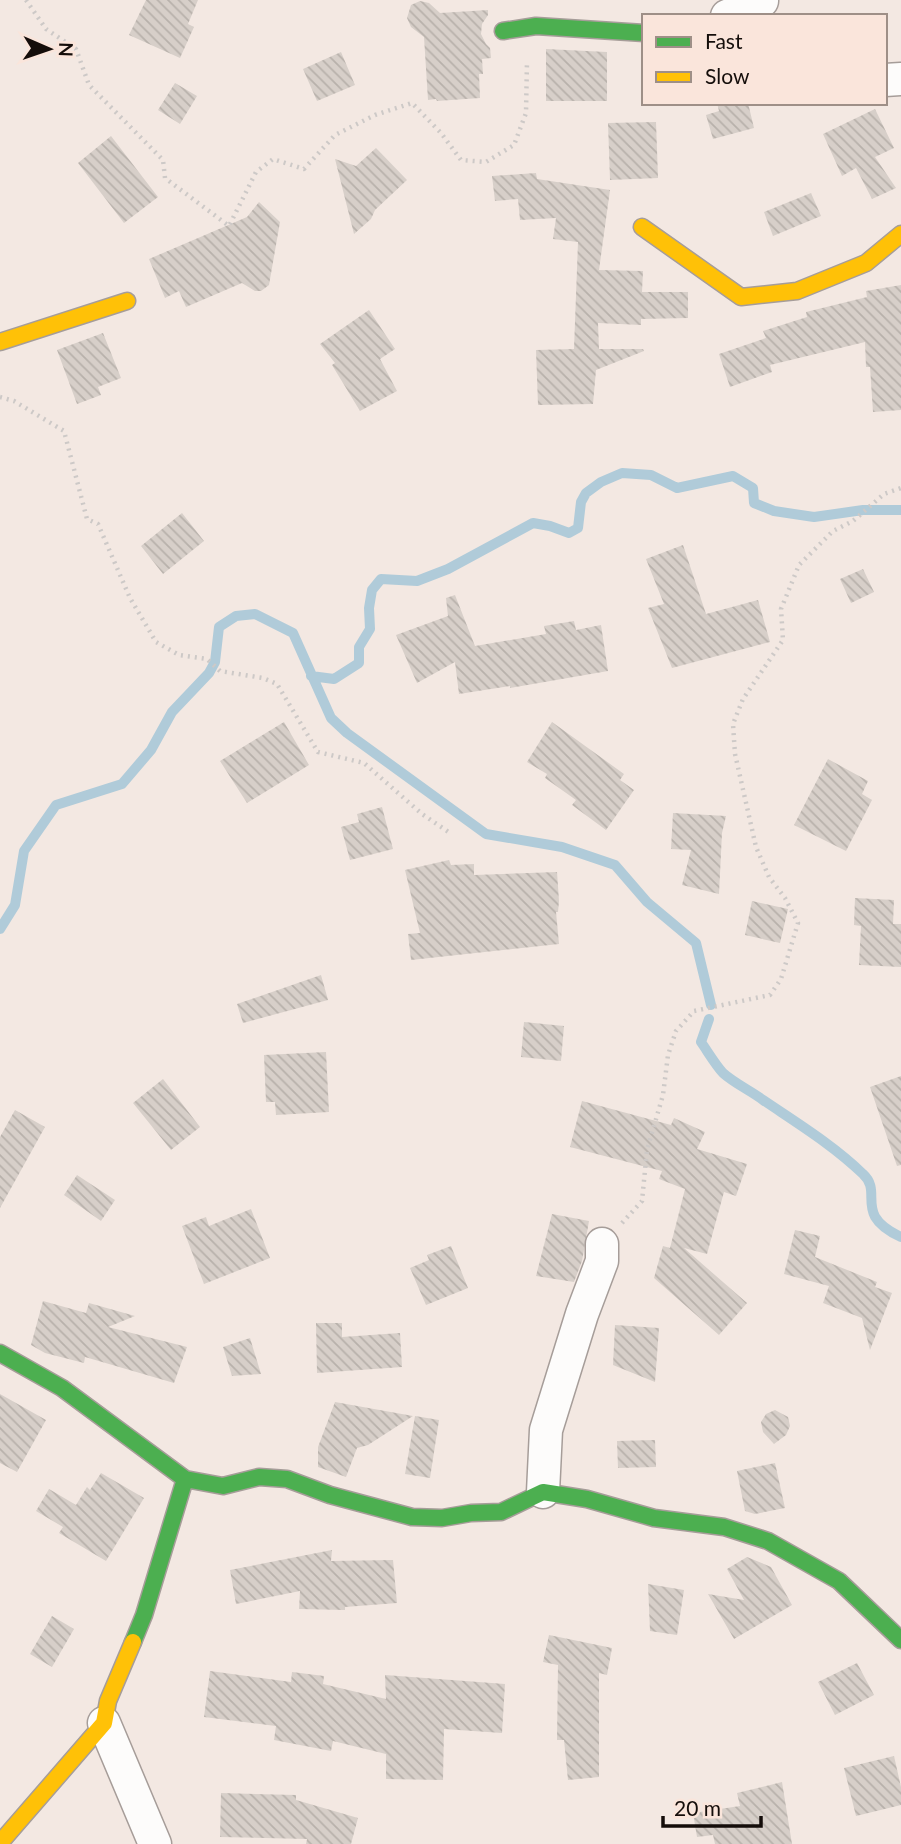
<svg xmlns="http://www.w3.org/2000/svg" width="901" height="1844" font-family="Lato,sans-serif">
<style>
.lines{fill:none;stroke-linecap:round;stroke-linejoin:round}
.stream{stroke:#b0cbd9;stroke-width:10}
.building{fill:url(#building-back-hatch)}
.street-casing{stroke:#a69d99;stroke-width:35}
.fast-casing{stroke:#a69d99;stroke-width:19}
.slow-casing{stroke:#a69d99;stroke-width:19}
.path{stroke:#cdc9c7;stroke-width:4.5;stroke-dasharray:2 5;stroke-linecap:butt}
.street{stroke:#fdfcfb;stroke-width:32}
.fast{stroke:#4caf50;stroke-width:16}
.slow{stroke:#ffc107;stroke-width:16}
</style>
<defs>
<pattern id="building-back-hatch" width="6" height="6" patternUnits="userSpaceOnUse" patternTransform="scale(1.75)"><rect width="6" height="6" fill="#d7cfc9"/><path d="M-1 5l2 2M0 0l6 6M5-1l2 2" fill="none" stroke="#b8b1ab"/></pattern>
</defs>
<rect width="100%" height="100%" fill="#f3e8e2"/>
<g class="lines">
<path class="stream" d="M311,676L334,679L359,663V647L370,629L369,608L372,590L381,579L417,581L448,569L533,523L550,526L569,533L578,528L581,502L586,493L601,482L622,473L651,475L677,488L733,476L753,488L754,503L774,511L814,517L863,510H901
M0,929L15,905L24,851L56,805L122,784L151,750L172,712L209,673L215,662L219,627L236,616L255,614L293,633L331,718L347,733L486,834L562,847L615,865L647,902L696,943L711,1005
M709,1019L701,1042C708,1052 715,1064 723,1073C734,1083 751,1091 763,1100C797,1123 833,1145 863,1174C884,1193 852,1214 901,1237"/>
</g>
<path class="building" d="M146,0H198L188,24L194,27L180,58L129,35Z
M420,1L429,3L440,13L488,10V15L482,24L481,34L486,44L490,48L491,58L482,59L483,74H479L480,98L437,101L436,99L428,100L424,37L411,27L407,18L411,5Z
M546,49L607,52V101H546Z
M341,52L355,85L317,101L303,69Z
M175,83L197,96L180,124L158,110Z
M717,103H748L754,128L713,139L706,115L719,111Z
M875,109L894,148L875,157L896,188L872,199L856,168L842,176L823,134Z
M656,122L658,178L610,180L608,123Z
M111,136L158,197L124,223L78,163Z
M376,148L407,180L375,210L371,219L354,234L335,159L356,166Z
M536,173L537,179L610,190L599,270L643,271L642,292H688V318L641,319V325L598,323L599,349H643L644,351L596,370L593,404L538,405L536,350L574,349L578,242L553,239L556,218L520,220L518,199L495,201L492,176Z
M811,193L821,216L773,236L764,212Z
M259,202L280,222L269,285L261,291H255L242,283L186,307L179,291L165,298L149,259L247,217Z
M901,285V410L873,412L870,367H866L865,342L770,365L772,372L730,387L719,354L766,338L763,331L807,317L806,312L867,297L866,291Z
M369,310L395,349L380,359L397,391L360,411L332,365L335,363L320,344Z
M103,333L121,378L98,387L101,395L77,404L57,350Z
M182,513L204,541L163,574L141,546Z
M683,545L706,614L758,600L770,642L672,668L648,608L664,604L646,559Z
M863,569L874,592L851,603L840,579Z
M455,595L475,646L546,634L544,626L574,621L576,630L601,625L608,671L510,688V686L459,694L455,662L417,683L396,635L448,616L446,598Z
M284,722L309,765L247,803L220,761Z
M552,722L624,774L620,780L634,790L606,830L572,805L576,800L545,778L547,774L527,762Z
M828,759L868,781L862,794L872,800L846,851L794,825Z
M382,807L393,849L350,860L341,827L359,822L357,814Z
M673,813L726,816L722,833L719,894L682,885L691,850L671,849Z
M449,860L451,865L474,864V875L557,872L559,901L558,912H556L559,944L411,960L408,934L420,933L405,870Z
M855,898L894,900L893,924H901V967L859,965L861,926L854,925Z
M752,901L788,909L780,943L745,935Z
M321,975L328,1000L243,1023L237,1004Z
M524,1022L564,1026L561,1061L521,1057Z
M326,1052L329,1112L276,1115L275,1102H266L264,1055Z
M901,1076V1165L897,1166L870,1087Z
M163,1079L200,1127L171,1150L133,1103Z
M582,1101L671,1125L674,1118L705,1132L697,1149L747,1164L736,1196L724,1192L707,1254L684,1248L747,1303L719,1335L654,1278L663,1246L670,1248L685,1189L659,1179L662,1171L570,1147Z
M15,1110L45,1127L0,1208V1137Z
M77,1175L115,1200L101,1221L64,1195Z
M251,1209L270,1258L204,1284L182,1226L206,1217L209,1226Z
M552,1214L589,1221L582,1261L574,1282L536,1276Z
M795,1230L820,1236L815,1257L877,1282L875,1287L892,1293L870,1350L862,1318L823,1303L829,1286L784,1274Z
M451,1246L468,1288L426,1305L410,1268L429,1260L427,1255Z
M43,1301L86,1313L89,1303L135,1316L108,1327L187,1347L174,1383L85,1357L84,1363L45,1353L31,1345Z
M316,1323H342V1337L400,1333L402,1367L317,1373Z
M615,1325L659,1328L655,1382L613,1365Z
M250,1338L261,1374L232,1376L223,1347Z
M0,1394L46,1420L17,1472L0,1463Z
M335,1402L413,1416L368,1445L357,1448L346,1477L318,1467V1447Z
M775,1410L788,1417L790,1426L786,1435L774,1444L763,1432L761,1422L766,1414Z
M415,1416L439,1420L430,1478L405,1474Z
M655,1440L656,1467L618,1468L617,1441Z
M775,1463L785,1508L755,1514L745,1511L737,1471Z
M101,1473L144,1498L106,1561L59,1533L63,1527L36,1511L49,1489L76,1505L87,1487L90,1490Z
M332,1550L331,1561L393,1560L397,1603L345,1607V1610L299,1609L300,1591L236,1604L230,1570Z
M747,1557L771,1567L792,1605L734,1639L708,1594L744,1600L727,1569Z
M648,1584L684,1590L677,1635L650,1631Z
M52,1616L74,1629L52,1667L30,1654Z
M549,1635L612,1648L607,1675L599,1673V1777L568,1780L564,1740H557L558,1665L543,1662Z
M857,1663L874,1695L835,1715L818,1682Z
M210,1671L291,1682L292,1672L324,1676L323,1684L386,1699L385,1675L505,1684L502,1733L444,1729L443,1780L386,1779V1754L333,1741L331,1751L274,1740L276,1726L204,1717Z
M894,1756L901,1787V1805L856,1816L844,1768Z
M782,1782L792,1844H715L713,1835L697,1837L693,1813L740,1806L737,1793Z
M221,1793L296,1795V1800L358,1818L351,1844H306L307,1839L220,1837Z"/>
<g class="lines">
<defs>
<path id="street" d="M727,16L762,1
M885,80L901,79
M543,1492L546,1430L582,1314L602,1261V1244
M104,1723L155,1844"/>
<path id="fast" d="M503,31L536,26L644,33
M0,1353L62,1388L185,1479L144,1615L133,1642
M185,1479L223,1486L259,1477L287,1479L330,1495L412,1517L442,1518L471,1513L501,1512L543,1492L587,1499L654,1518L724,1527L768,1541L839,1581L901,1640"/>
<path id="slow" d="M642,227L741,297L797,291L866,263L901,234
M0,342L127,301
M0,1843L104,1723L108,1701L133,1642"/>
</defs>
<use href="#street" class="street-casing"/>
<use href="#fast" class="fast-casing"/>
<use href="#slow" class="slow-casing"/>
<path class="path" d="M26,0L46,29L76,49L89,85L163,160L165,178L229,226L256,172L273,159L304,169L335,135L375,115L412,103L441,133L461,160L486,162L514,145L526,113L527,61
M0,397L14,401L64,431L87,519L98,524L130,598L156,642L179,655L207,659L220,671L263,678L277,684L318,752L364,763L422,814L450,833
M622,1223L642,1201L647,1150L663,1095L668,1055L676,1031L694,1011L770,995L781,979L798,923L785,898L769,877L756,847L735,754L733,724L743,699L783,640L781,609L799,565L833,531L853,521L884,494L901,488"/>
<use href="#street" class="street"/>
<use href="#fast" class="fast"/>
<use href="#slow" class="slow"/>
</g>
<rect x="642" y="14" width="245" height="91" fill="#fae5db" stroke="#9e8f87" stroke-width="2"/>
<rect x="656" y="37" width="35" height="10" fill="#4caf50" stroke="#9e8f87" stroke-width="2"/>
<text x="705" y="49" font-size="21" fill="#140d0a">Fast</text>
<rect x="656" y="72" width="35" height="10" fill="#ffc107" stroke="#9e8f87" stroke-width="2"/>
<text x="705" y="84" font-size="21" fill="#140d0a">Slow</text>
<g transform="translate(49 49) rotate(92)" stroke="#fae5db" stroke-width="5" paint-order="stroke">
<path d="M0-5L12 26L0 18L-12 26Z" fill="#140d0a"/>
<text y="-10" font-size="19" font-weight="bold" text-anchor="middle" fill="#140d0a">N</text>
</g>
<path d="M663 1816v10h98v-10" fill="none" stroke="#140d0a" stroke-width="3.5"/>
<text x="674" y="1816" font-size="21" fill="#140d0a" stroke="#fae5db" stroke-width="5" paint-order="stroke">20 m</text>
</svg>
